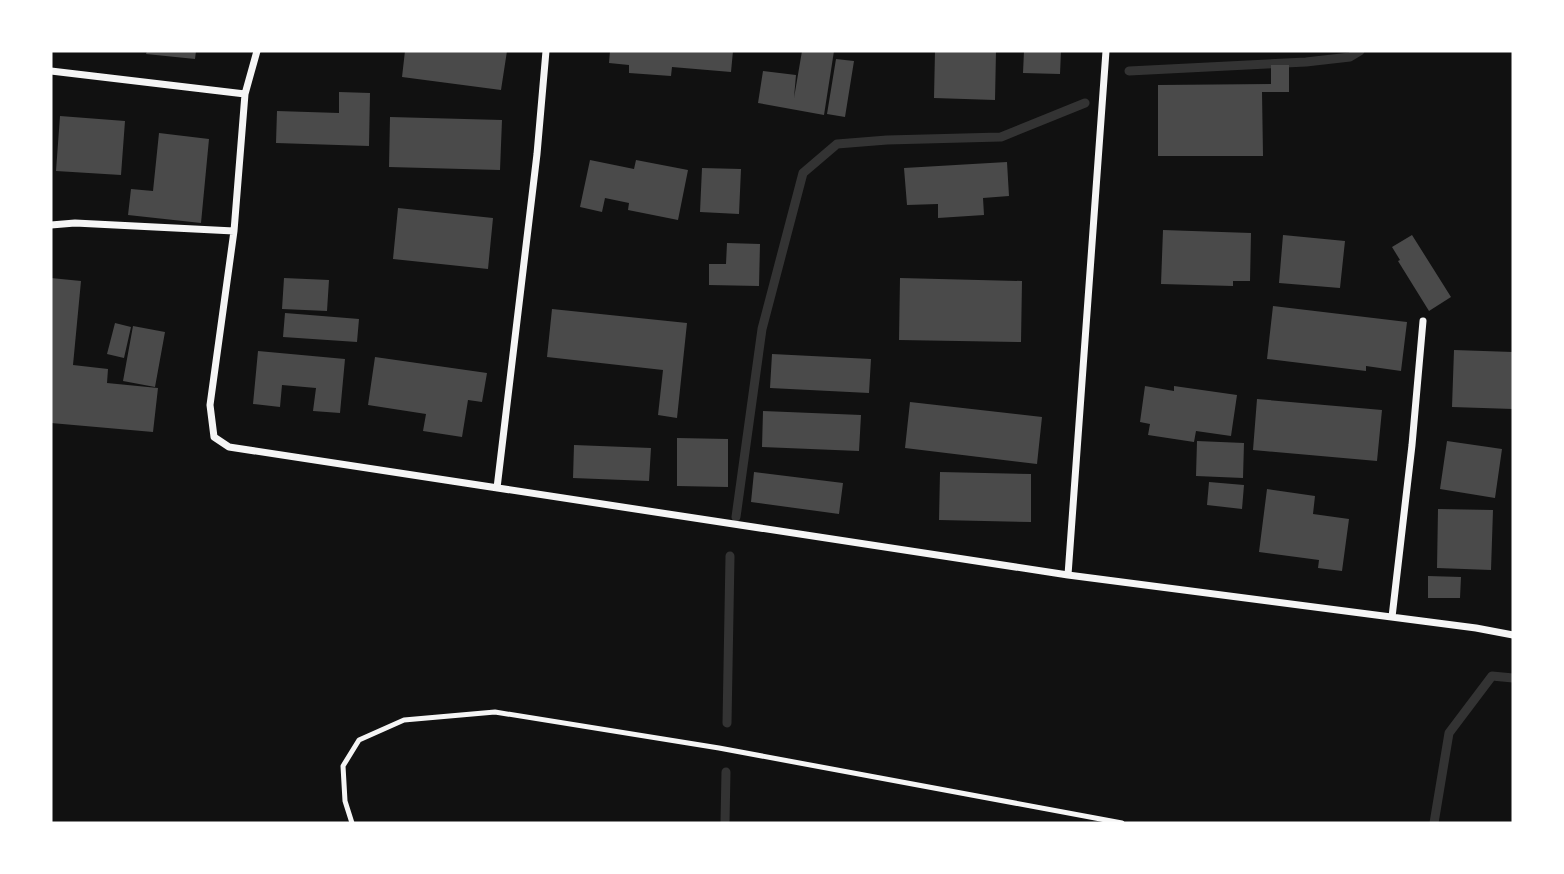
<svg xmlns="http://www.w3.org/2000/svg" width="1564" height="874" font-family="Montserrat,sans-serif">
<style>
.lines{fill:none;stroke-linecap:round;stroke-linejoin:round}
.stream{stroke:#333;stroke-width:9}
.building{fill:#4a4a4a}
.service{stroke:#f5f5f5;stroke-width:5}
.minor{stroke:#f5f5f5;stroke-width:7}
</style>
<rect width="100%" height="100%" fill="#111"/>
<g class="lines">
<path class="stream" d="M1129,71L1306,62L1350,57L1360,51
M736,517L762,329L803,173L837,144L887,140L1001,137L1085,103
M727,723L730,556
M725,823L726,772
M1434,823L1449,733L1492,676L1513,678"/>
</g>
<path class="building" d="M147,51H196L195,59L146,54Z
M405,51H507L501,90L402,77Z
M610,51H733L731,72L672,67L671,76L629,73V65L609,63Z
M802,51H834L824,115L758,103L763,71L796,75L794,98Z
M935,51H996L995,100L934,98Z
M1024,51H1061L1060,74L1023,73Z
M836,59L854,61L845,117L827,114Z
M1271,65H1289V92H1262L1263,156H1158V85L1271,84Z
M339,92L370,93L369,146L276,143L277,111L339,113Z
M60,116L125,121L121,175L56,171Z
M390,117L502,120L500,170L389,167Z
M159,133L209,139L201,223L128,215L131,189L153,191Z
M590,160L634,169L636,160L688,170L678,220L628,210L629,203L605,198L602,212L580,207Z
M1007,162L1009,196L983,198L984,215L938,218V204L907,205L904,168Z
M702,168L741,169L739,214L700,212Z
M398,208L493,218L488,269L393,259Z
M1163,230L1251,233L1250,281H1233V286L1161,284Z
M1283,235L1345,241L1340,288L1279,283Z
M1412,235L1451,297L1429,311L1398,261L1400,260L1392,247Z
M727,243L760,244L759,286L709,285V264H726Z
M51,278L81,281L73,365L108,369L107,383L158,388L153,432L51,423Z
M284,278L329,280L327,311L282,309Z
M900,278L1022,281L1021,342L899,340Z
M1273,306L1407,322L1401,371L1366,366V371L1267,359Z
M552,309L687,323L677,418L658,415L663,370L547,357Z
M285,313L359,319L357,342L283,337Z
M115,323L131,327L124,358L107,354Z
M133,326L165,332L155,387L123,381Z
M1454,350L1513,352V409L1452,407Z
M258,351L345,359L340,413L313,411L316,388L282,385L280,407L253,404Z
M772,354L871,359L869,393L770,388Z
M375,357L487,373L482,402L468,400L462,437L423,431L426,414L368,405Z
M1145,386L1174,391V386L1237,395L1231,436L1196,431L1194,442L1148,435L1150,424L1140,422Z
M1257,399L1382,410L1377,461L1253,450Z
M910,402L1042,417L1037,464L905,448Z
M763,411L861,415L859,451L762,447Z
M677,438L728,439V487L677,486Z
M1197,441L1244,443L1243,478L1196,476Z
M1447,441L1502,449L1495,498L1440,489Z
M574,445L651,448L649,481L573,478Z
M754,472L843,483L839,514L751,502Z
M940,472L1031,474V522L939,520Z
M1209,482L1244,485L1242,509L1207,505Z
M1267,489L1315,496L1313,514L1349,519L1342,571L1318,568L1319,560L1259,552Z
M1438,509L1493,510L1491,570L1437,568Z
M1428,576L1461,577L1460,598H1428Z"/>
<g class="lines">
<path class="service" d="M352,823L345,801L343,766L359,740L404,720L495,712L719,748L1122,823"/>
<path class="minor" d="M257,51L245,94L234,231L210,405L214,437L229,447L1068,575L1476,628L1513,635
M51,71L245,94
M51,225L75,223L234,231
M497,488L537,154L546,51
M1068,575L1106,51
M1392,617L1412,445L1423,321"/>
</g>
<rect width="1564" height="874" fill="none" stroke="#ffffff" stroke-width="105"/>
</svg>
